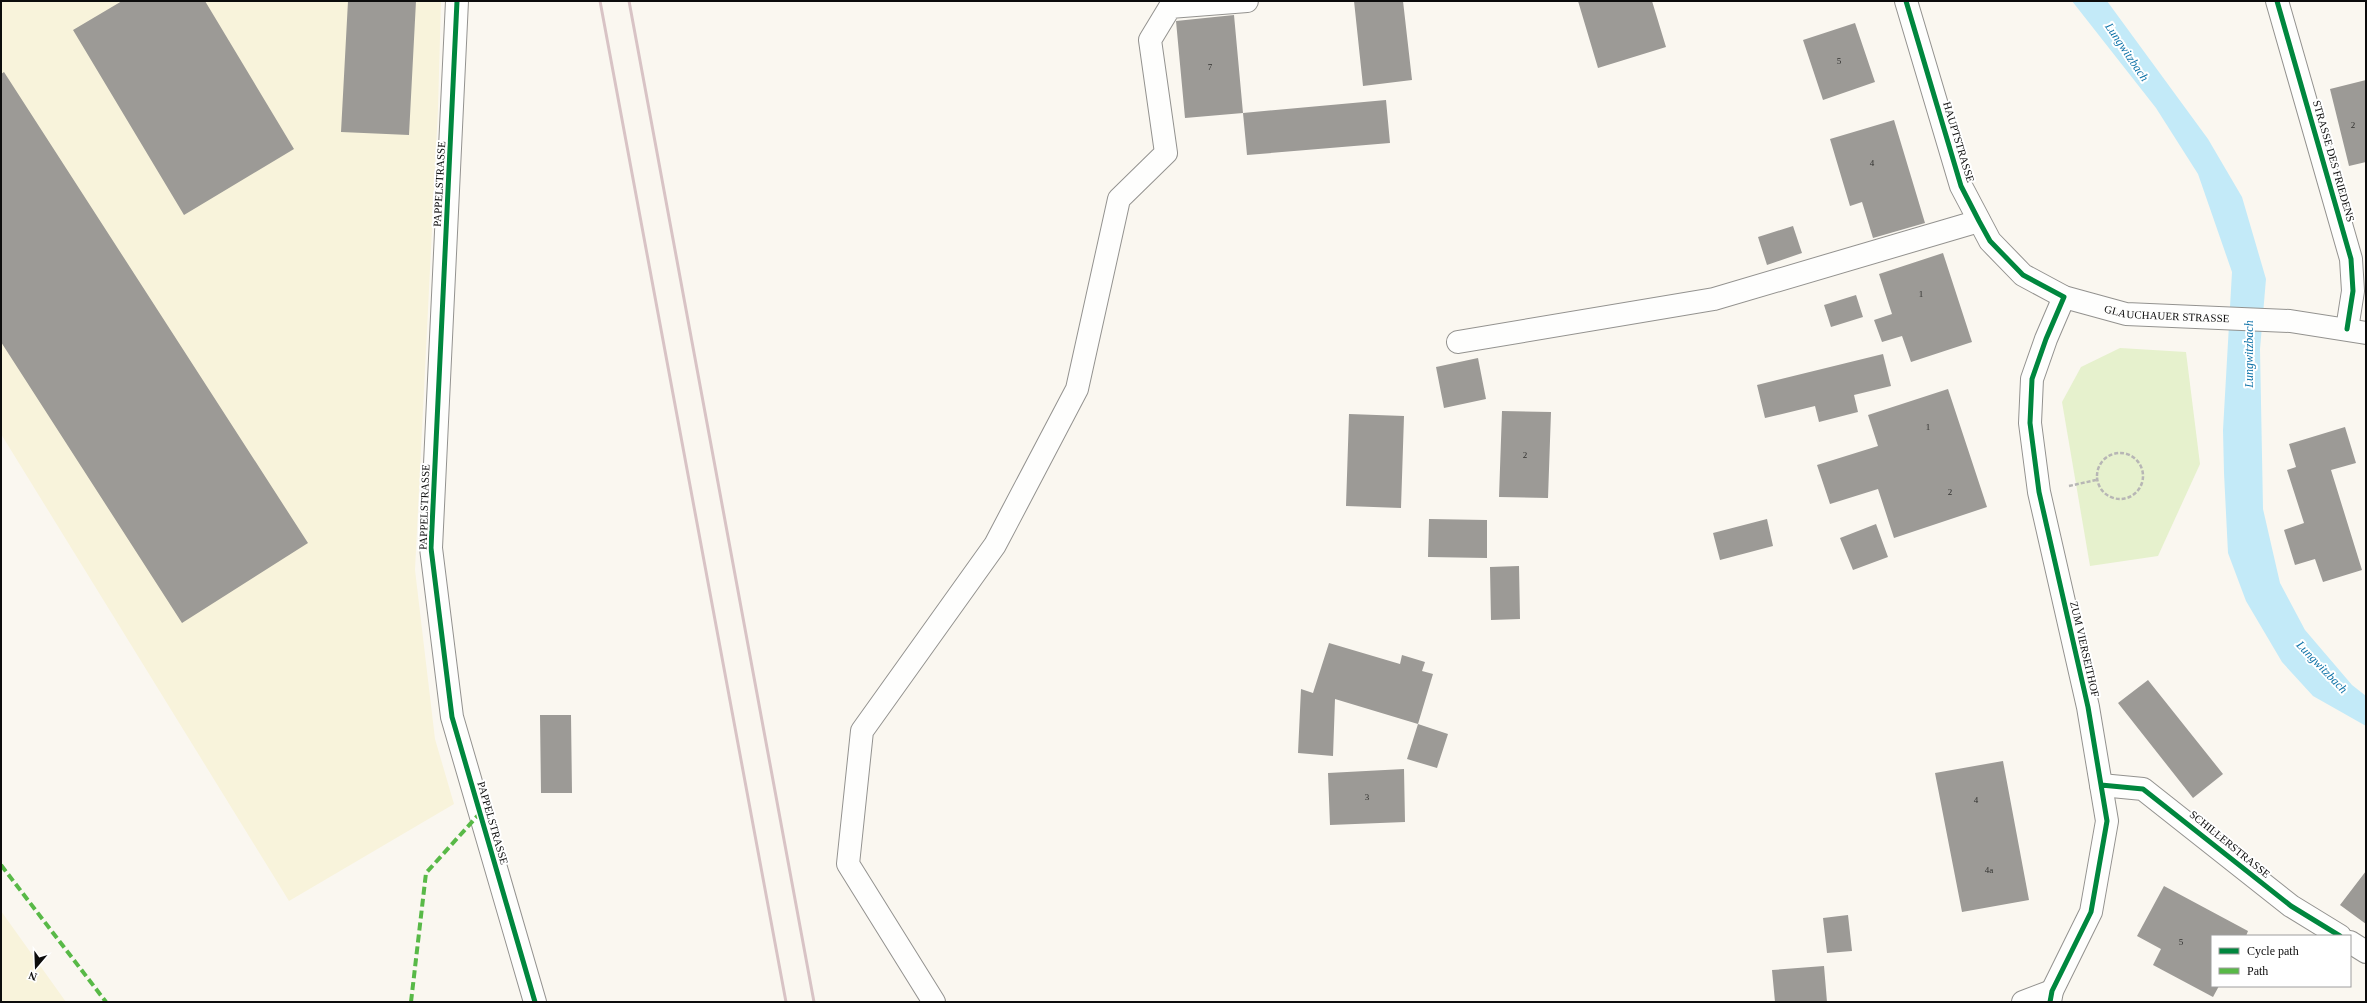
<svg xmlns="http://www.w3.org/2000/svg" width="2367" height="1003" font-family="'Times New Roman',serif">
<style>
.farmland{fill:#f8f3db}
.green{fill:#e6f1cd}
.water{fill:#c3eaf8}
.building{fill:#9c9a96}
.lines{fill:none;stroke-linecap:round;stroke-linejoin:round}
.minor-casing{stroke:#93928f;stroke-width:24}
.path{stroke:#b7b6b5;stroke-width:2.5;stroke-dasharray:4 2;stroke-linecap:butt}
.minor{stroke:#fefefd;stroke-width:22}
.rail{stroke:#d8c3c5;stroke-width:3}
.quiet{stroke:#58b947;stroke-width:4;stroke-dasharray:8 4;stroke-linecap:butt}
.cycleway-casing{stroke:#fff;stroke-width:8}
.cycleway{stroke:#00873e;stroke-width:5}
.labels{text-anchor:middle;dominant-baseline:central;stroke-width:4;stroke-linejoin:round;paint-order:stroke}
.number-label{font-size:9px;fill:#30302e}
.street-label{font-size:11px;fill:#0c0c0c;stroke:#fff}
.water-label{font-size:12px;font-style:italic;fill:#0c71a7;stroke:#fff}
</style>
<rect width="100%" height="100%" fill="#faf7f0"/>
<path class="farmland" d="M1,1H441L438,109L415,570L435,739L454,804L289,901L1,434Z
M1,911L66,1002H1Z"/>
<path class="green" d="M2120,348L2186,352L2200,464L2158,556L2090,566L2062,402L2081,367Z"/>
<path class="water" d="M2072,1H2107L2208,139L2242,197L2266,279L2260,349L2263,509L2280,583L2305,630L2352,685L2366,696V726L2313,696L2282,662L2246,601L2228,553L2224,473L2223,430L2232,272L2198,174L2156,108Z"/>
<path class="building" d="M122,1H205L294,149L184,215L73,30Z
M348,1H416L409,135L341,132Z
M1354,1H1403L1412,80L1363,86Z
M1578,1H1652L1666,47L1598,68Z
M1234,15L1243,113L1185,118L1176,21Z
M1855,23L1875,82L1823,100L1803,40Z
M4,72L308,543L182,623L1,342V74Z
M2366,80V162L2349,166L2330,89Z
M1386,100L1390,143L1247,155L1243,113Z
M1894,120L1925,223L1873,238L1862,202L1850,206L1830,139Z
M1793,226L1802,253L1767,265L1758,237Z
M1943,253L1972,342L1911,362L1902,336L1882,342L1874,320L1892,314L1879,274Z
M1856,295L1863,317L1831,327L1824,305Z
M1883,354L1891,386L1854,395L1858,412L1819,422L1815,406L1765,418L1757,385Z
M1478,358L1486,399L1444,408L1436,367Z
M1948,389L1987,507L1894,538L1878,489L1830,504L1817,465L1878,446L1868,415Z
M1502,411L1551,412L1548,498L1499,497Z
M1349,414L1404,416L1401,508L1346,506Z
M2345,427L2356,463L2331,470L2362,570L2323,582L2315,559L2295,565L2284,530L2304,523L2287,470L2296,467L2289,444Z
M1429,519L1487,520V558L1428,557Z
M1767,519L1773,546L1720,560L1713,533Z
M1876,524L1888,557L1853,570L1840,538Z
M1519,566L1520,619L1491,620L1490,567Z
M1329,643L1400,664L1402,655L1425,662L1422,671L1433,674L1418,724L1335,699L1333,756L1298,753L1301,689L1313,693Z
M2148,680L2223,774L2193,798L2118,703Z
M540,715H571L572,793H541Z
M1418,724L1448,734L1437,768L1407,759Z
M2003,761L2029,900L1962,912L1935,773Z
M1404,769L1405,822L1330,825L1328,773Z
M2366,871V924L2340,905Z
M2164,886L2248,931L2246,936H2212V986H2219L2213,997L2153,965L2161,949L2137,936Z
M1848,915L1852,951L1827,953L1823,918Z
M1824,966L1827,1002H1775L1772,970Z"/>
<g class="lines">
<defs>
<g id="minor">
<path d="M457,1L431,548L452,717L535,1002"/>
<path id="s1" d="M1906,1L1961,186L1990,241L2023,275L2064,297L2126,314L2290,321L2366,333"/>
<path d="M2277,1L2351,259L2353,291L2347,329"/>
<path d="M1458,342L1714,299L1979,221"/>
<path d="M2101,785L2143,789L2291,906L2340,936"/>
<path d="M2350,942L2366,952"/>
<path d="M934,1002L848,864L862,731L995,545L1077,389L1119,199L1166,153L1150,40L1170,7L1247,1"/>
<path d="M2023,1002L2052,991"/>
<path d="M2050,1002L2052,991L2091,912L2107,821L2088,707L2039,492L2030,423L2032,379L2046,339L2064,297"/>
</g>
</defs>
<use href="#minor" class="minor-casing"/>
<path class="path" d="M2097 476a23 23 0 1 1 46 0a23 23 0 1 1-46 0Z
M2069,486L2096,480"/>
<use href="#minor" class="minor"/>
<path class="rail" d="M600,1L786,1002
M629,1L814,1002"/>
<path class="quiet" d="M1,865L106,1002
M411,1002L426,873L480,813"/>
<defs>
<path id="cycleway" d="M457,1L431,548L452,717L535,1002
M1906,1L1961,186L1979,221L1990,241L2023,275L2064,297L2046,339L2032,379L2030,423L2039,492L2088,707L2107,821L2091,912L2052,991L2050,1002
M2277,1L2351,259L2353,291L2347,329
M2101,785L2143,789L2291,906L2340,936"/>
</defs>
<use href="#cycleway" class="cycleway-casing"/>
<use href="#cycleway" class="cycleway"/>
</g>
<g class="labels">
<g class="number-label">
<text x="1839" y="61">5</text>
<text x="1210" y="67">7</text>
<text x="2353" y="125">2</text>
<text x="1872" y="163">4</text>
<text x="1921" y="294">1</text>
<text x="1928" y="427">1</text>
<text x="1525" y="455">2</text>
<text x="1950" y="492">2</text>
<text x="1367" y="797">3</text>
<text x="1976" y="800">4</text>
<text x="1989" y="870">4a</text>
<text x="2181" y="942">5</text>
</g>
<g class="street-label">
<text transform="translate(1959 142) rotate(73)">HAUPTSTRASSE</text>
<text transform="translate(2334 161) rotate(74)">STRASSE DES FRIEDENS</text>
<text transform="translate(439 184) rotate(-87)">PAPPELSTRASSE</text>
<text stroke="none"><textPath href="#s1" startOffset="454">GLAUCHAUER STRASSE</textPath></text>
<text transform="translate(424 507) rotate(-88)">PAPPELSTRASSE</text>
<text transform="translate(2085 649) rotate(77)">ZUM VIERSEITHOF</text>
<text transform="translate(493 823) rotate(74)">PAPPELSTRASSE</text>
<text transform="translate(2230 844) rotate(39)">SCHILLERSTRASSE</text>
</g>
<g class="water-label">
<text transform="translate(2127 52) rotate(56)">Lungwitzbach</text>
<text transform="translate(2249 354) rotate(-90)">Lungwitzbach</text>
<text transform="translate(2322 667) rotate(46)">Lungwitzbach</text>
</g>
</g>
<rect width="2367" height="1003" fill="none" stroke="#0c0c0c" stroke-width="4"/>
<rect x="2211" y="935" width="140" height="52" fill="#ffffff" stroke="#9e9e9e"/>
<rect x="2219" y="948" width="20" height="6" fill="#00873e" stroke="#9e9e9e"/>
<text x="2247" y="955" font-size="12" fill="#0c0c0c">Cycle path</text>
<rect x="2219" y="968" width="20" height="6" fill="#58b947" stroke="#9e9e9e"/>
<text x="2247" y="975" font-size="12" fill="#0c0c0c">Path</text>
<g transform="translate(36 967) rotate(199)" stroke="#ffffff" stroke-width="3" paint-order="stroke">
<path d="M0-3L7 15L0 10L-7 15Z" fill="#0c0c0c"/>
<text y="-6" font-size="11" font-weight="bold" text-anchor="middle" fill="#0c0c0c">N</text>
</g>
</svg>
